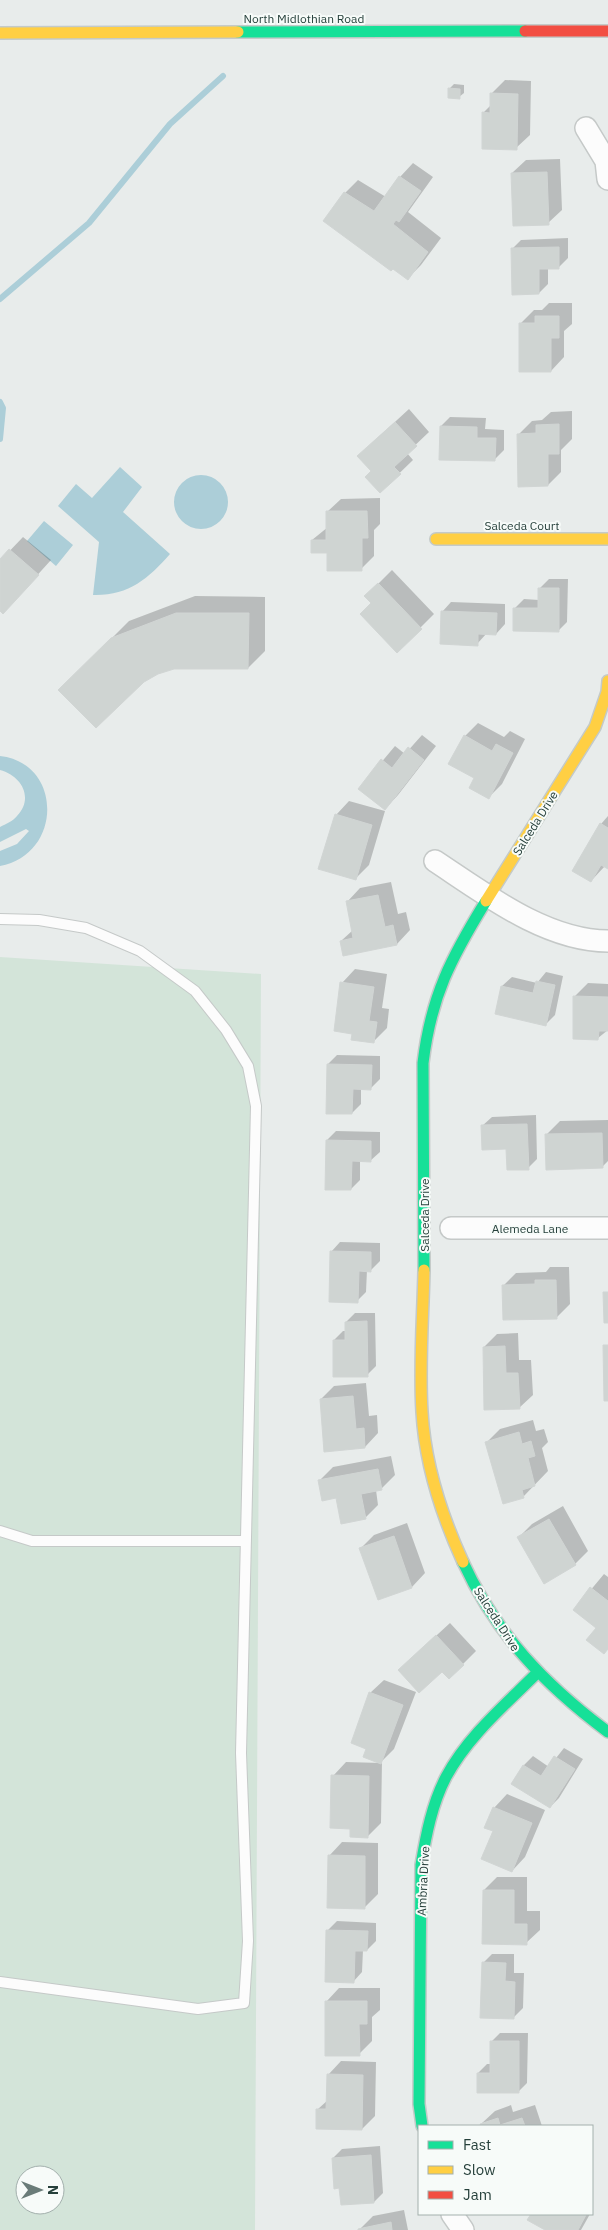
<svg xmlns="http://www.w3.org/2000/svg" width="608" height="2230" font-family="'IBM Plex Sans',sans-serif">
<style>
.green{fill:#d3e4d9;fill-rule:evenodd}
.water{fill:#acced8}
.shadow{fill:#0003}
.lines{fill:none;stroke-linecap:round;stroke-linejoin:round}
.stream{stroke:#acced8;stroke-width:6}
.building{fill:#cfd4d2;stroke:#d1d5d4}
.lane-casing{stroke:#c5c9c8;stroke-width:12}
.street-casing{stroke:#c5c9c8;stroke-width:24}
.fast-casing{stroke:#c4cac8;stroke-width:14}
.slow-casing{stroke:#c4cac8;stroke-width:14}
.jam-casing{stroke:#c4cac8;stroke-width:14}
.lane{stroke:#fcfcfc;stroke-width:10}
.street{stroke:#fcfcfc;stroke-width:21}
.fast{stroke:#16e098;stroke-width:11}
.slow{stroke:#ffcf43;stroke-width:11}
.jam{stroke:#f24e42;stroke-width:11}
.labels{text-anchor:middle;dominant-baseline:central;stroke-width:4;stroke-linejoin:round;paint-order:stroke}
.street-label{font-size:12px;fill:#26403b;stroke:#f7fbf9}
</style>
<rect width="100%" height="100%" fill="#e8eceb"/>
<path class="green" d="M0,957L261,974L255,2230H0ZM25,2175H55V2205H25Z"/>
<path class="water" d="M120,467L142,487L123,512L170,554C148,579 128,596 93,595L99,542L58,506L76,484L92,498Z
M174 502a27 27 0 1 1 54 0a27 27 0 1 1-54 0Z
M44,521L73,545L56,566L27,541Z
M0,756C63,763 63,854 0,866V851L17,844L29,831L26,829L0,842V827C6,824 13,821 17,816C34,798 22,776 0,770Z"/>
<path class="shadow" d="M505,80L531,81L530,135L516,148L483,113L491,105V94Z
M454,84L464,85V93L459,97L449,89Z
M560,159L562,210L548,223L512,173L526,160Z
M413,163L433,177L408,212L441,238L421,265L408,278L345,193L358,180L386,197L400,177Z
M568,238V258L559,267L548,268V284L539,293L512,249L521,240Z
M549,303H572V324L564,331V357L551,371L520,324L534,310H542Z
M409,409L429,432L407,453L413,460L380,492L373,471L372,443Z
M572,411V439L561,450V472L548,485L519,434L532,421L542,420L551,412Z
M450,417L486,418L485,429L504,430V450L494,460L441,426Z
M380,498V524L374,530V556L361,569L312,540L328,527L327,512L341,499Z
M23,537L51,560L3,613L0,610V561Z
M392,570L434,614L397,651L372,603L366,596Z
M549,579H568L567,622L558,631L515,608L524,599L539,600L540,588Z
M195,596L265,597V651L248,668H174L60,690L129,621Z
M451,602L505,604V624L496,634L487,633L477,644L442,612Z
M478,723L504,737L510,731L525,739L502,784L489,797L476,778L465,736Z
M422,735L436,746L398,795L385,809L359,789L395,746L405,754Z
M349,801L385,811L369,865L356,878L336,815Z
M608,816V868L605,866L591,881L601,824Z
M391,882L398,914L406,912L410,930L397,944L341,941L353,930L347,902L360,888Z
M355,969L387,974L382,1008L389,1009L387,1028L373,1042L353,1033L342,983Z
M546,972L563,976L555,1015L546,1024L497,1013L502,986L512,977L537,983Z
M588,983L608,984V1030L598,1038L574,997Z
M337,1055L380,1056V1079L371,1088H361V1104L352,1113L328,1064Z
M536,1115L537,1159L528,1168L482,1126L492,1117Z
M608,1120V1161L602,1167L546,1135L560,1121Z
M336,1131L380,1132V1152L370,1161L360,1160V1180L351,1189L327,1140Z
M340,1242L380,1243V1261L371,1270H367L366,1292L357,1301L331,1252Z
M550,1267H569L570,1304L556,1318L503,1286L516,1273L546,1272Z
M355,1313H375L376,1366L367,1375L334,1340L343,1331H346V1322Z
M518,1333L519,1360H531L533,1395L519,1408L484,1347L497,1334Z
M366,1383L369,1416L377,1415L378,1433L365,1447L321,1399L334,1386Z
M533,1420L536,1431L544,1429L548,1442L542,1448L548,1471L523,1497L486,1443L500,1429Z
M391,1456L395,1475L382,1488L376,1490L378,1505L365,1518L319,1481L333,1467Z
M563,1506L588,1551L575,1564L519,1537L532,1524Z
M407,1523L425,1573L412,1587L379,1599L361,1548L374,1535Z
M604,1574L608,1577V1648L597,1628L574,1610Z
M450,1623L476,1651L463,1664L442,1670L413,1657Z
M384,1680L416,1692L394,1749L382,1761L381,1823L368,1836L351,1827L333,1776L346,1762L381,1763L368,1748L370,1693Z
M564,1748L583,1759L559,1798L550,1807L512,1783L524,1765L533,1756L549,1767Z
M507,1794L545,1810L525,1857L512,1871L495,1830L494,1808Z
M342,1842L378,1843V1894L364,1908L329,1856Z
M497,1877H527V1911H540V1930L526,1943L484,1890Z
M337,1921L376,1923V1941L367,1950H363L362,1972L353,1982L328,1930Z
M492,1954H514V1973H524L523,2008L514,2017L483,1963Z
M339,1988H380V2010L372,2017V2041L359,2054L326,2002Z
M500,2033H528L527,2083L518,2092L478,2073L487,2064H491V2042Z
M341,2061L376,2062L375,2116L362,2129L318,2109L328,2100V2075Z
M511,2105L513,2112L535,2105L542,2126H482L481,2124L495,2111Z
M380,2146L383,2193L374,2202L333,2158L342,2149Z
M404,2210L408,2230H359L373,2216Z
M532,2214H590L581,2230H548L529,2219Z"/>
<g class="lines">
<path class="stream" d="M0,299L89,223L170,124L223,76
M0,402L3,408L0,439"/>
</g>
<path class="building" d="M448,88L460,89V99L448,98Z
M490,93L518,94L517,150L482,149V112L490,113Z
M547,172L549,225L513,226L511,173Z
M399,176L421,191L399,222L396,220L393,224L428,252L408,280L393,269L391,271L323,221L344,192L374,211Z
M559,247V269H539V294L512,295L511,248Z
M535,316H559V338H551V372H519V323H535Z
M395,422L417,446L394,467L401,474L380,493L365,477L371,471L357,456Z
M559,424V454H548V486L518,487L517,434L536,433V425Z
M440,426L477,427V438H496L495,461L439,460Z
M326,511H367L368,538H362V571H327V553H311V540H326Z
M9,549L39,575L3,614L0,611V559Z
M378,583L422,629L397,653L360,614L371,603L364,596Z
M538,588H559V632L513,631V608H538Z
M441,611L497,613L496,635L478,634V646L440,644Z
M176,613H249L248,669H174L158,674L144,682L96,728L58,690L111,638Z
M464,735L492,751L496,744L513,753L489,799L469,788L474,778L448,764Z
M408,747L424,760L385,810L358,789L381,759L392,768Z
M335,814L372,825L356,880L318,869Z
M600,823L608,828V869L601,865L591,882L572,871Z
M378,895L385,927L393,925L397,945L343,956L340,941L353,938L346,901Z
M536,981L555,985L546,1026L495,1014L501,986L533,993Z
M340,982L374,987L369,1021L377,1022L374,1043L351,1040L352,1034L334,1031Z
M573,996L608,997V1031H599L598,1040L573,1039Z
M327,1064L372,1065L371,1090L353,1089L352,1114H326Z
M527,1124L529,1170H507L506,1149L482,1150L481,1125Z
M602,1133L603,1168L546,1170L545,1134Z
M326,1140L371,1141V1162L352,1161L351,1190H325Z
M330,1251L371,1252V1272L359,1271L358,1303L329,1302Z
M535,1280H556L557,1319L503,1320L502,1285L535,1284Z
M603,1292H608V1323H604Z
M367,1321L368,1377H333V1340H345V1322Z
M603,1345H608V1401H604Z
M505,1346L506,1373H518L520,1409L484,1410L483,1347Z
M353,1396L356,1429L364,1428L365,1448L324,1452L320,1399Z
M519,1432L522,1444L531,1441L535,1456L528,1458L535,1486L522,1490L524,1498L503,1504L485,1442Z
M378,1469L382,1490L361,1494L366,1519L341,1524L336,1498L322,1501L318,1480Z
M549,1519L576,1565L544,1584L517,1537Z
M394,1536L412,1588L378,1600L359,1548Z
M590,1587L608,1601V1649L604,1654L586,1640L596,1628L573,1610Z
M436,1635L464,1665L449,1679L442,1672L419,1693L398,1670Z
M369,1692L403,1705L381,1764L363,1757L366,1749L351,1743Z
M554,1756L575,1769L550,1808L511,1784L523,1765L541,1776Z
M331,1775L369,1776L368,1838L350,1837V1829L330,1828Z
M493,1807L532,1823L512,1872L481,1859L493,1831L484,1828Z
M328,1855L365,1856V1909L327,1908Z
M483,1890H514V1924H527V1945L482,1944Z
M326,1930L368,1931L367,1951H355L354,1983L325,1982Z
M482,1962L506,1963L505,1981L515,1982L514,2019L480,2018Z
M325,2001H367V2024H359L360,2056H325Z
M490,2041H519V2093H477V2073H490Z
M327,2074L363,2075L362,2130L316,2129V2109H326Z
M498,2118L500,2125L522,2118L525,2126H481L480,2124Z
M371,2155L374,2203L341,2205L339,2188L334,2189L332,2158Z
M531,2214H584L586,2215L578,2230H545L527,2220Z
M391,2222L392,2230H358V2229Z"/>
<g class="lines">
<defs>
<path id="lane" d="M0,919L39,920L86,928L140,951L195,991L226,1030L248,1066L256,1106L241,1753L248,1941L244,2003L198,2009L0,1982
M0,1531L32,1541H246"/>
<path id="street" d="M586,128L606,161L608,179
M435,861C485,894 546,941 608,941
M451,1228H608
M452,2214L463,2230"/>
<path id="fast" d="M238,32L525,31
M424,1270L423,1063C431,996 451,958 486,901
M463,1562C496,1634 545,1685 608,1732
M422,2126L419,2104L421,1865C426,1835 432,1804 446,1777C468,1736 505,1705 537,1673"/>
<path id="slow" d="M0,33L238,32
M436,539H608
M486,901L595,727L607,692L608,681
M424,1270C423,1317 419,1365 422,1412C425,1465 441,1514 463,1562"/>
<path id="jam" d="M525,31H608"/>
</defs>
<use href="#lane" class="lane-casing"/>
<use href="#street" class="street-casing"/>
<use href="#fast" class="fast-casing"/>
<use href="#slow" class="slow-casing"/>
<use href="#jam" class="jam-casing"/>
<use href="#lane" class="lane"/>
<use href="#street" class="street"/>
<use href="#fast" class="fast"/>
<use href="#slow" class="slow"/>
<use href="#jam" class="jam"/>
</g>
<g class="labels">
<g class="street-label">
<text x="304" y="18">North Midlothian Road</text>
<text x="522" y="525">Salceda Court</text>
<text transform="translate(535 823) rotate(-58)">Salceda Drive</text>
<text transform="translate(424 1215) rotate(-90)">Salceda Drive</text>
<text x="530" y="1228">Alemeda Lane</text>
<text transform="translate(497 1619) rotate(57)">Salceda Drive</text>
<text transform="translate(423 1881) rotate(-87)">Ambria Drive</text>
</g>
</g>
<rect x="418" y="2125" width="175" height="90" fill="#f7fbf9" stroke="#a3b0ad"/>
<rect x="428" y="2141" width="25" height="8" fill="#16e098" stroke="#a3b0ad"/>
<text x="463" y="2150" font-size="15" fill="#26403b">Fast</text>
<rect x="428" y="2166" width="25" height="8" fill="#ffcf43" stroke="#a3b0ad"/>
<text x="463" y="2175" font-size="15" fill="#26403b">Slow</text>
<rect x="428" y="2191" width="25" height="8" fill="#f24e42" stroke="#a3b0ad"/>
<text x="463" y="2200" font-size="15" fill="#26403b">Jam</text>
<g transform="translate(40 2190) rotate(90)"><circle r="24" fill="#f7fbf9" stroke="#a3b0ad"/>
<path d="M0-4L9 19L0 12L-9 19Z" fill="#6a7c79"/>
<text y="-8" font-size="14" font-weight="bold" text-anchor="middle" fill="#26403b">N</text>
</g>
</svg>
